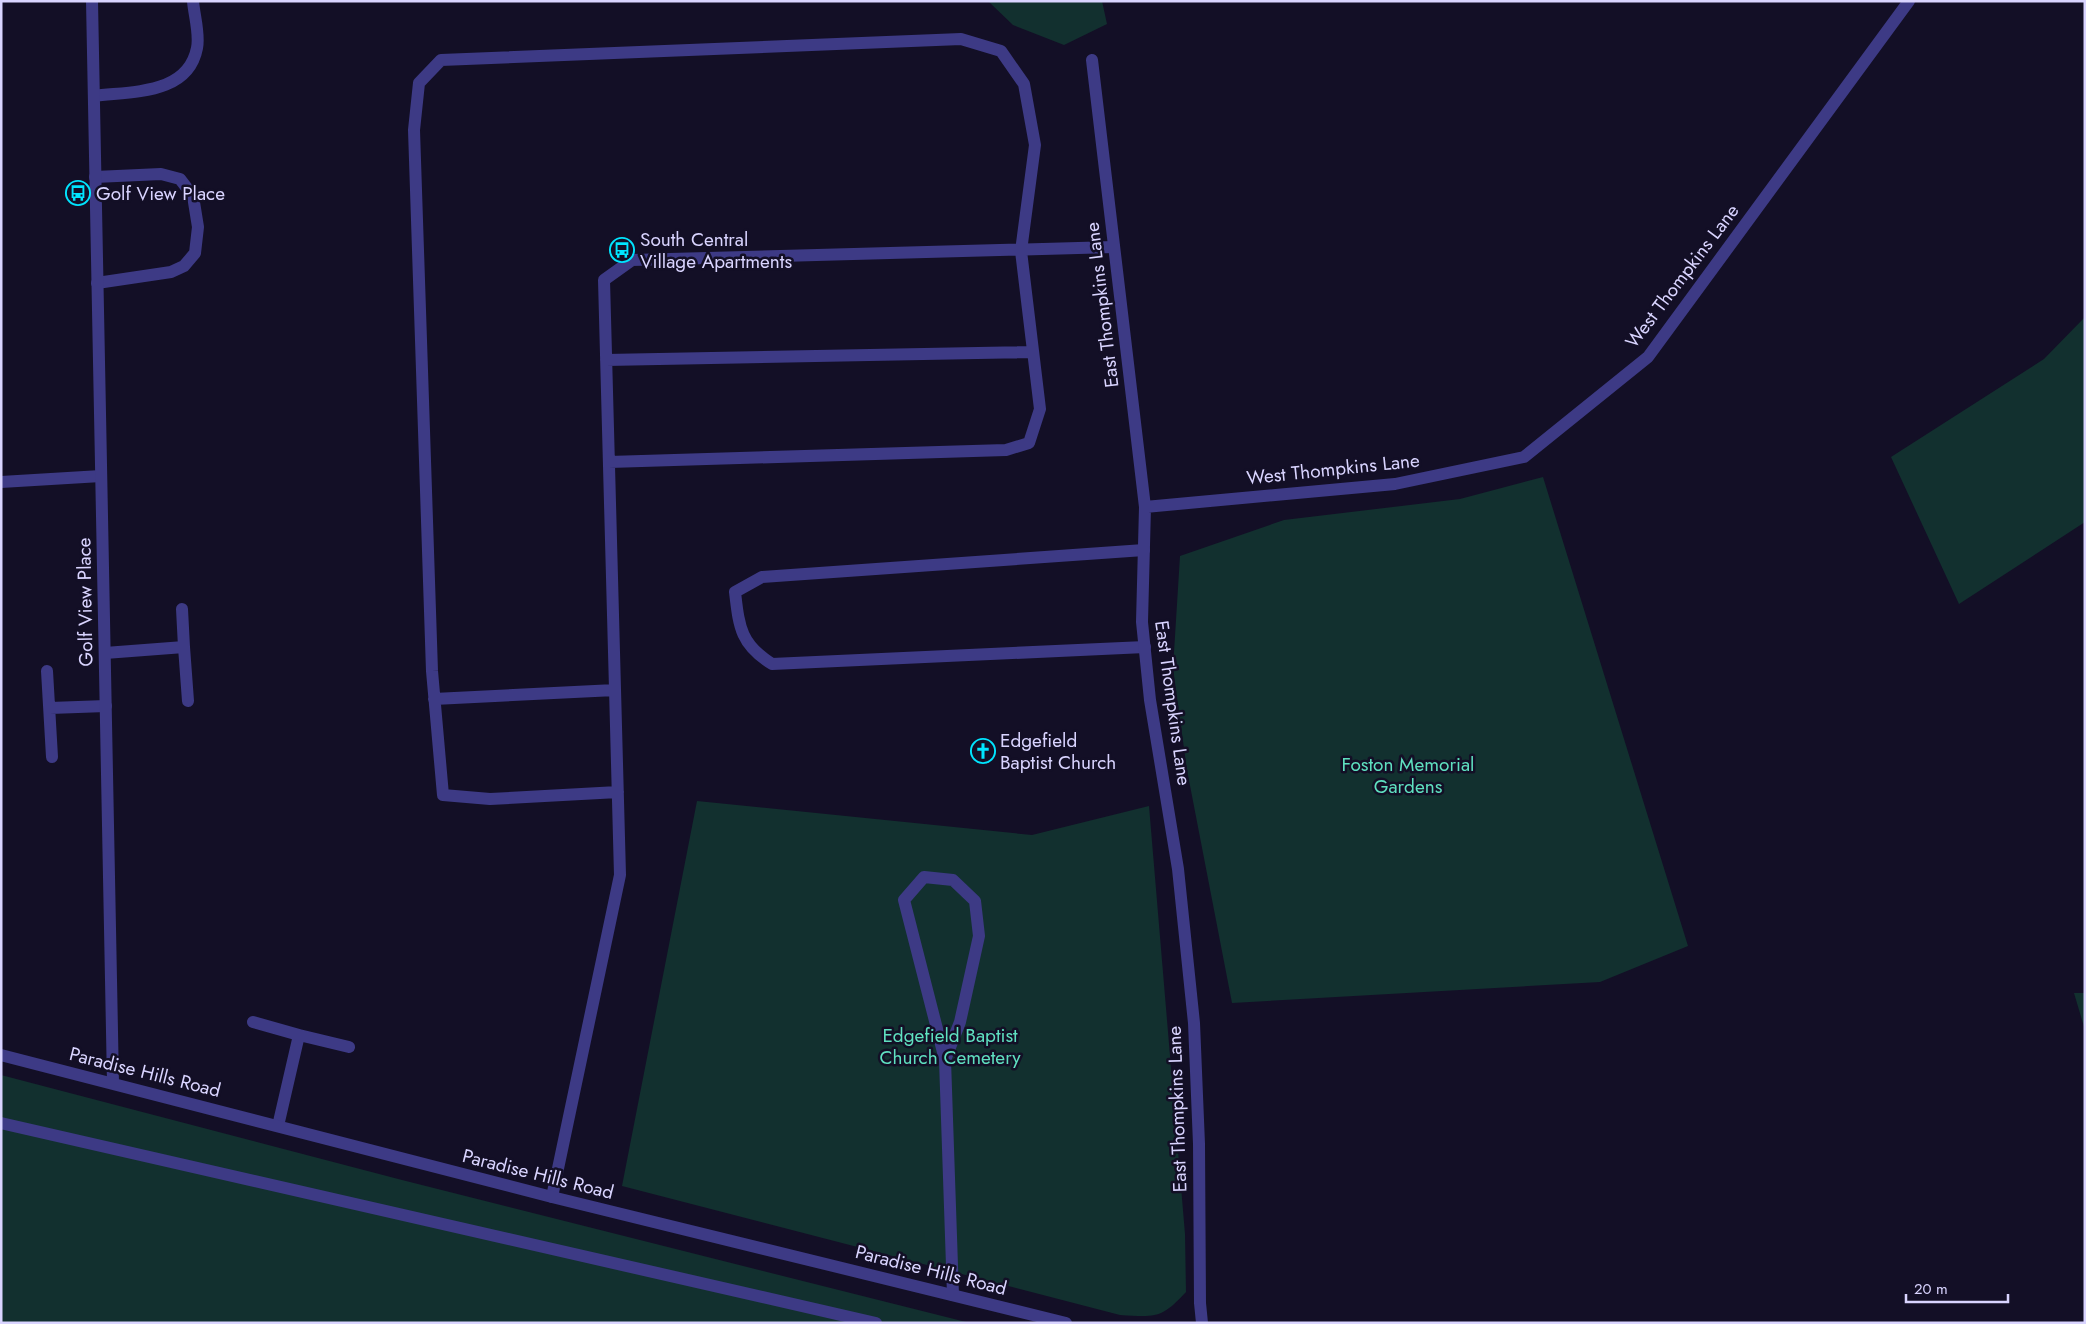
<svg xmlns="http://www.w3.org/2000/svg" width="2086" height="1324" font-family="Jost,sans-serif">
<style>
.green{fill:#12302f}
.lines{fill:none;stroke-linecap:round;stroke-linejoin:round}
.service{stroke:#3d3a85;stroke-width:12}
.minor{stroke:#3d3a85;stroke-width:12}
.tertiary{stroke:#3d3a85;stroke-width:12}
.labels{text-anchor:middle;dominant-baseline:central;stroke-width:5;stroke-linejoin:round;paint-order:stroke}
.poi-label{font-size:19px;fill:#d9d4ff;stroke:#130f26;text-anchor:start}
.street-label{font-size:19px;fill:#d9d4ff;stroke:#130f26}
.park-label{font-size:19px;fill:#5fe0c0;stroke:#130f26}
</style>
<rect width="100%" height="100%" fill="#130f26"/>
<!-- green -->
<path class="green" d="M988 1H1102L1107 24 1064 45 1013 25Z
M2085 317V522L1959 604 1891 457 2044 359Z
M1543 477 1688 946 1600 982 1232 1003 1187 770 1173 668 1180 556 1284 520 1460 499Z
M697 801 1032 835 1149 806 1185 1234 1186 1292C1161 1319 1156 1317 1120 1315L622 1186Z
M2074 993H2085V1030Z
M1 1075 402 1180 970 1323H1Z"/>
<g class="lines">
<!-- service -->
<path class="service" d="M94 96C132 91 188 95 197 48 200 34 194 15 193 1
M95 177 161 174 180 179 193 196 198 227 195 253 184 266 171 272 97 283
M606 360 1033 352
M609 462 1006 450 1029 443 1040 409 1021 251 1035 145 1024 84 1001 51 961 39 441 60 419 83 414 130 432 671 443 795 490 799 618 792
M1 482 101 476
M1144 550 762 577 735 592C739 626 740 644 772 664L1145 647
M182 609 184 647
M105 653 184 647 188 701
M47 671 52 757
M434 699 615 690
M50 708 106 706
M253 1022 299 1035
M945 1060 904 900 924 877 953 880 975 901 979 936 960 1022 945 1060 953 1295
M1 1123 876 1323
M278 1126 299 1035 349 1047
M552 1197 620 875 604 280 632 260 1114 247"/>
<!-- minor -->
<path class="minor" d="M92 1 113 1083
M1092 60 1145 507 1142 622 1150 700 1178 869 1194 1023 1199 1144 1200 1303 1202 1323
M1145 507 1395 484 1524 457 1648 357 1909 1"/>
<!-- tertiary -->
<path class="tertiary" d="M1 1055 552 1197 1066 1323"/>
</g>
<!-- icons -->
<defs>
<symbol id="bus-ring" viewBox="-11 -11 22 22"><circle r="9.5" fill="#130f26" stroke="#00e5ff" stroke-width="1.5"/><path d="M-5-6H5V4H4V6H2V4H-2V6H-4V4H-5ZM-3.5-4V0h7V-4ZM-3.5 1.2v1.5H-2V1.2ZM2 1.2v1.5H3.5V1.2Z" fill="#00e5ff"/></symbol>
<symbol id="church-ring" viewBox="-11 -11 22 22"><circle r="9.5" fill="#130f26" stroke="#00e5ff" stroke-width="1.5"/><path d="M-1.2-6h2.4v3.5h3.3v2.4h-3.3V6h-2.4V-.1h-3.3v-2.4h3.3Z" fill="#00e5ff"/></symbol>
</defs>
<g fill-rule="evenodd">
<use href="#bus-ring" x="64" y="179" width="28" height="28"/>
<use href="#bus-ring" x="608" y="236" width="28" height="28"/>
<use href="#church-ring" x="969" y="737" width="28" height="28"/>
</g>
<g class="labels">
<!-- poi labels -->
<g class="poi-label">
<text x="96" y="193">Golf View Place</text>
<text x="640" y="239">South Central<tspan x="640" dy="22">Village Apartments</tspan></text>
<text x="1000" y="740">Edgefield<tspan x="1000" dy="22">Baptist Church</tspan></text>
</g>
<!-- street labels -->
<g class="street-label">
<text transform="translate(1682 276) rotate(-53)">West Thompkins Lane</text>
<text transform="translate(1102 305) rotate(-97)">East Thompkins Lane</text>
<text transform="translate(1333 469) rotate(-6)">West Thompkins Lane</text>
<text transform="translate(85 602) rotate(-91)">Golf View Place</text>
<text transform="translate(1173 703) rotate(82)">East Thompkins Lane</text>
<text transform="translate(145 1072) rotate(14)">Paradise Hills Road</text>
<text transform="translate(1177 1109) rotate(-92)">East Thompkins Lane</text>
<text transform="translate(538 1174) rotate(14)">Paradise Hills Road</text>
<text transform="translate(931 1270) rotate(14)">Paradise Hills Road</text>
</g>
<!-- park labels -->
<g class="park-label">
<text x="1408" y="764">Foston Memorial<tspan x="1408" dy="22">Gardens</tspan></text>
<text x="950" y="1035">Edgefield Baptist<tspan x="950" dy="22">Church Cemetery</tspan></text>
</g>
</g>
<!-- border -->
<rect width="2086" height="1324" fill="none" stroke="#d9d4ff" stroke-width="5"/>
<!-- scale -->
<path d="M1906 1294v8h102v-8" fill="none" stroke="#d9d4ff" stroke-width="2.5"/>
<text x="1914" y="1294" font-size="15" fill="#d9d4ff" stroke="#130f26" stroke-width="4" paint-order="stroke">20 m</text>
</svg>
